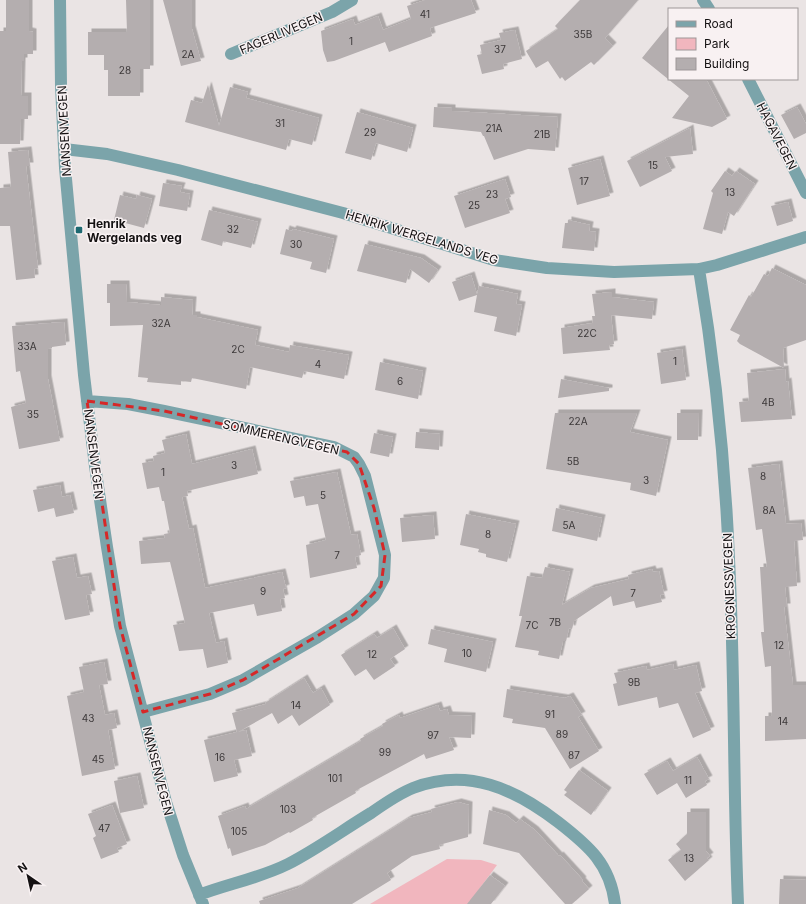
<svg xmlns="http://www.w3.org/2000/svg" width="806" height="904" font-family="Inter,sans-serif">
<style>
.green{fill:#f1b6be}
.building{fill:#b4aeaf;filter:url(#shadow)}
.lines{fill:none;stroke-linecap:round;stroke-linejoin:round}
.minor{stroke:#7ba4aa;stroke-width:12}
.marked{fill:none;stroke:#d62828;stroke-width:3;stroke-dasharray:8 5;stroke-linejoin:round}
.poi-dot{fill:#1d6971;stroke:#f8f1f2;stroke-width:1.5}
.labels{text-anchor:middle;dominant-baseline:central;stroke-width:3;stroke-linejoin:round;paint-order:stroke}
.number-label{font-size:10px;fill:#3c3839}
.street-label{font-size:12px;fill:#141112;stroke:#f8f1f2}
.poi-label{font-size:12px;font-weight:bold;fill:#141112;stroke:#f8f1f2;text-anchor:start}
</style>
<defs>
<filter id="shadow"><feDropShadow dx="3.5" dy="-3.5" stdDeviation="0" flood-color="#0004"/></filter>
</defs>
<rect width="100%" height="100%" fill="#eae4e4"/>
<!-- green -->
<path class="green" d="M447 859 481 860 497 865 468 904H370Z"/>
<!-- building -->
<path class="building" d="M6 0H29V31L33 32V54H24V61H22L21 96H28V119H21L20 144H0V31H6Z
M126 0H150V69H140V96H108V70H104V55H88V32H127Z
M163 0H192V29L201 61 181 66Z
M425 0H471L476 13 430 28 432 36 389 52 385 42 334 61 327 62 323 50 321 31 353 19 355 25 378 16 383 30 411 19 407 6Z
M580 0H638L605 38 613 46 594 65 591 62 565 81 562 77 560 79 548 61 536 68 526 51 558 29 555 26Z
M669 25V79H706L727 119 712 127 672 118 689 96 642 58Z
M515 30 522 59 503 64 504 69 482 74 477 55 482 54 480 45 501 40 499 33Z
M208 85 219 126 230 87 248 92 246 98 319 118 312 145 289 139 286 150 185 122 191 100 202 103Z
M434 107 452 108V111L558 117 555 151 528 149 494 160 484 136H483L481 132 433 127Z
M797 107 806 124V133L794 139 781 115Z
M357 112 413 128 407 152 376 143 371 160 345 153Z
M690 128 693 154 665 157 672 171 640 187 627 161Z
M28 150 30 166H26L38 268 34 269 35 278 16 280 10 226H0V188L11 187 8 152Z
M600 159 610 196 577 205 568 168Z
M725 171 732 176 736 171 755 184 734 216 728 212 722 234 703 229 713 193 711 191Z
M505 179 511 197 505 199 510 213 465 228 454 196Z
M163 183 182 186 180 192 190 194 187 211 159 206Z
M120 195 136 199 137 195 152 199 144 228 114 220Z
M788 202 793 221 777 226 771 206Z
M209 210 258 222 251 248 223 241 222 246 201 240Z
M568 220 590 225 589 231 596 232 594 251 562 248 565 223H568Z
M286 229 292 231 293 229 334 239 326 273 310 269 312 262 280 254Z
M365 244 421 258 438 270 429 283 410 269 406 283 357 271Z
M772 268 806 285V340L783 348 784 368 740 344 737 341 740 335 730 330 749 295 751 297 764 274 768 276Z
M471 275 477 294 479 286 518 294 516 304 522 305 516 336 494 331 497 317 474 312 477 295 459 301 452 282Z
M107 284H126L127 302 161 305V297L193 300 192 315H197V317L258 330 255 345 289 352 290 345 349 355 344 379 304 371 302 378 250 367 246 389 192 378 191 382 181 381V385L147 382 148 378 138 377 143 325 110 326V303H107Z
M612 292V297L654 302 652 319 611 315 614 344 609 345 610 350 563 354 561 328 593 323 592 316H595L592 294Z
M64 322 66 345 52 347V348L48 349V379L60 441 19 449 11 407 26 403 20 371 16 372 12 326Z
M682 349 686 380 661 384 657 353Z
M380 362 423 371 418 399 375 390Z
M785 369 786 382 788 381 792 419 741 422 739 402 749 401 747 373Z
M561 379 609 388V391L558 398Z
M555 413H637L630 432 668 440 656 496 630 490 631 483 546 469Z
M677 413H699L698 440H677Z
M416 432 440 434 439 450 415 448Z
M374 433 393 437 389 457 370 453Z
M186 434 192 464 252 449 258 474 187 491 188 496 182 497 189 529 193 528 205 588 282 572 286 588 283 589 285 598 280 599 282 611 257 616 254 604 209 613 216 643 224 641 228 663 207 668 203 649 179 651 173 625 185 623 170 562 141 564 139 541 165 538 164 534 170 533 164 501H162L159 487 147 489 142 463 154 461 153 456 165 453 162 440Z
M779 464 786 524 801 523 803 540 794 541 797 586 785 587 787 607H784L793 685H806V739L765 741V716H772L771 666 765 667 761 632H764L760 567H767L762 529 756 530 748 468Z
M337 472 351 535 357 534 361 555 355 557 357 568 310 578 306 545 326 540 318 504 306 506 304 496 294 498 290 481Z
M60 485 62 497 70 495 74 513 56 517 54 508 38 512 33 490Z
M556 508 602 518 597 541 552 531Z
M466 514 516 524 507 562 486 557V554L478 552 479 549 460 545Z
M433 515 435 539 402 542 400 518Z
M73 557 77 578 88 576 92 594 86 595 90 615 65 620 52 561Z
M545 567 570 572 562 605 591 588 629 579 628 575 652 569 653 572 659 571 664 594 660 595 662 602 636 608 634 601 613 606 611 596 574 621 572 629 569 628 566 641H563L559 659 538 655 539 651 515 647 522 616H519L527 576 542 578Z
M393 628 405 649 390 659 395 666 374 680 366 669 355 676 341 655 374 634 377 638Z
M431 629 493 642 486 672 444 662 447 649 428 644Z
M104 662 108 684 99 685 105 715 114 713 117 728 108 730 115 769 82 776 67 696 84 692 79 667Z
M673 664 674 670 696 665 702 691 695 693 711 730 693 738 678 703 659 708 657 697 618 706 613 684 617 683 614 673 646 666 647 670Z
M304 678 313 693 321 688 330 705 299 726 292 715 278 724 272 713 238 732 246 730 252 756 234 760 238 776 214 782 204 740 237 732 232 713 266 704 265 703Z
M507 689 565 698 570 696 582 715 578 717 599 751 570 769 545 728 512 723 513 719 503 717Z
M438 705 440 711 447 709 449 715 472 716 471 738 449 737 454 750 426 759 424 754 355 791 356 793 312 818 313 820 290 833 289 832 265 845 232 856 230 848 228 849 218 816 245 806 246 809 361 741 360 739 383 726 382 724 399 715 400 718Z
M697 757 709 779 705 781 707 785 686 798 677 783 657 795 644 774 667 761 673 771Z
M579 770 608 791 591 815 564 795 567 792 564 790Z
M137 776 144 808 120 813 114 781Z
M458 802 469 805 468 837 439 845 440 849 412 856 387 873 391 880 352 904H260L259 901 298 888 409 818 432 812 431 809Z
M112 805 127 844 117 848 119 852 101 859 93 838 96 836 88 814Z
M489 810 506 815 516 823 520 819 535 830 559 856 560 855 583 880 582 881 589 889 572 904H565L519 853 483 844Z
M687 812H706V851L710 856 707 858 709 860 685 881 668 860 681 850 676 844 687 834Z
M490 875 505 886 491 904H467Z
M780 879 806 880V904H779Z"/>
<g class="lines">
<!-- minor -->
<path class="minor" d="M60 0 61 86 65 168 84 375 95 466 107 547 120 626 166 802 183 855 203 904
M703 0 709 9
M231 54 332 12 352 0
M748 79 806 193
M64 149 107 154 178 170 343 213 494 260 547 268 614 272 699 269 717 265 806 237
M699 269C715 365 725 462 729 559 735 674 733 789 738 904
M87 401 128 404 164 411 334 447 354 457 359 464 365 476 385 555 384 578 374 596 354 614 318 637 243 680 210 694 143 712
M199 895C228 884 260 878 288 864 317 849 343 830 371 813 384 804 398 794 413 788 468 767 515 789 558 822 589 846 610 864 615 904"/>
</g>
<!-- marked area -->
<path class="marked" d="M87 401 164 411 347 452 359 464 374 508 385 555 381 586 354 614 243 680 210 694 143 712 120 626Z"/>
<!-- markers -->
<rect class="poi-dot" x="75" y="226" width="8" height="8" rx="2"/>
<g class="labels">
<!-- number labels -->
<g class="number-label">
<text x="425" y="14">41</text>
<text x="583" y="34">35B</text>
<text x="351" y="41">1</text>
<text x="500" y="49">37</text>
<text x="188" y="54">2A</text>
<text x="125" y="70">28</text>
<text x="280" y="123">31</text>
<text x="494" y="128">21A</text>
<text x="370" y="132">29</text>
<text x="542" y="134">21B</text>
<text x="653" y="165">15</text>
<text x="584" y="181">17</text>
<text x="730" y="192">13</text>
<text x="492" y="194">23</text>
<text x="474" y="205">25</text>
<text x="233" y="229">32</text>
<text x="296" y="244">30</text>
<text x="161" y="323">32A</text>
<text x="587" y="333">22C</text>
<text x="27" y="346">33A</text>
<text x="238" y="349">2C</text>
<text x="675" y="361">1</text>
<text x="318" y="364">4</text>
<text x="400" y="381">6</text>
<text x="768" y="402">4B</text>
<text x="33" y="414">35</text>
<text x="578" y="421">22A</text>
<text x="573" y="461">5B</text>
<text x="234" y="465">3</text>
<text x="163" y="472">1</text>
<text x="763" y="476">8</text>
<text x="646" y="480">3</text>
<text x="323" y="495">5</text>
<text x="769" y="510">8A</text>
<text x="569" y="525">5A</text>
<text x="488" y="534">8</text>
<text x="337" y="555">7</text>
<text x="263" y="591">9</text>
<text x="633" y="593">7</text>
<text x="555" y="622">7B</text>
<text x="532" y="625">7C</text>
<text x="779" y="645">12</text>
<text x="467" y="653">10</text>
<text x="372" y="654">12</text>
<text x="634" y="682">9B</text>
<text x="296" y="705">14</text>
<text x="550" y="714">91</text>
<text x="88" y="718">43</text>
<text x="783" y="721">14</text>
<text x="562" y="734">89</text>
<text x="433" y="735">97</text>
<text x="385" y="752">99</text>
<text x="574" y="755">87</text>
<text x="220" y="757">16</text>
<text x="98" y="759">45</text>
<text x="335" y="778">101</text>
<text x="688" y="780">11</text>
<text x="288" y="809">103</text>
<text x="104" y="828">47</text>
<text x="239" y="831">105</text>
<text x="689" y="858">13</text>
</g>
<!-- street labels -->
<g class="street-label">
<text transform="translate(281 33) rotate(-23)">FAGERLIVEGEN</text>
<text transform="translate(64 131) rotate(-93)">NANSENVEGEN</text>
<text transform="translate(777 136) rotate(63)">HAGAVEGEN</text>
<text transform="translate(422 237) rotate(17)">HENRIK WERGELANDS VEG</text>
<text transform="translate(281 437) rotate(13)">SOMMERENGVEGEN</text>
<text transform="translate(94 454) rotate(83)">NANSENVEGEN</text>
<text transform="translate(729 586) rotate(-92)">KROGNESSVEGEN</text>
<text transform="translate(158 771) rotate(76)">NANSENVEGEN</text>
</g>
<!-- poi labels -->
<g class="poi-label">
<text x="87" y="223">Henrik<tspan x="87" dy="14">Wergelands veg</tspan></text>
</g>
</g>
<!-- legend -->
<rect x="668" y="8" width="130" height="72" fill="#f8f1f2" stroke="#9d9798"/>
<rect x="676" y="21" width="20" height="6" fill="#7ba4aa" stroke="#9d9798"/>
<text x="704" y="28" font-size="12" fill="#141112">Road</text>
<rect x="676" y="38" width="20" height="12" fill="#f1b6be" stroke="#9d9798"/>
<text x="704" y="48" font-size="12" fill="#141112">Park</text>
<rect x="676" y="58" width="20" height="12" fill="#b4aeaf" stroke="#9d9798"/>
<text x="704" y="68" font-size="12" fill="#141112">Building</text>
<!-- north arrow -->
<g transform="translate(28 876) rotate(326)" stroke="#f8f1f2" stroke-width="3" paint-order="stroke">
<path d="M0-3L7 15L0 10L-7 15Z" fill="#141112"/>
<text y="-6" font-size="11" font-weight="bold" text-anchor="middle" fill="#141112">N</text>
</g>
</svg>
